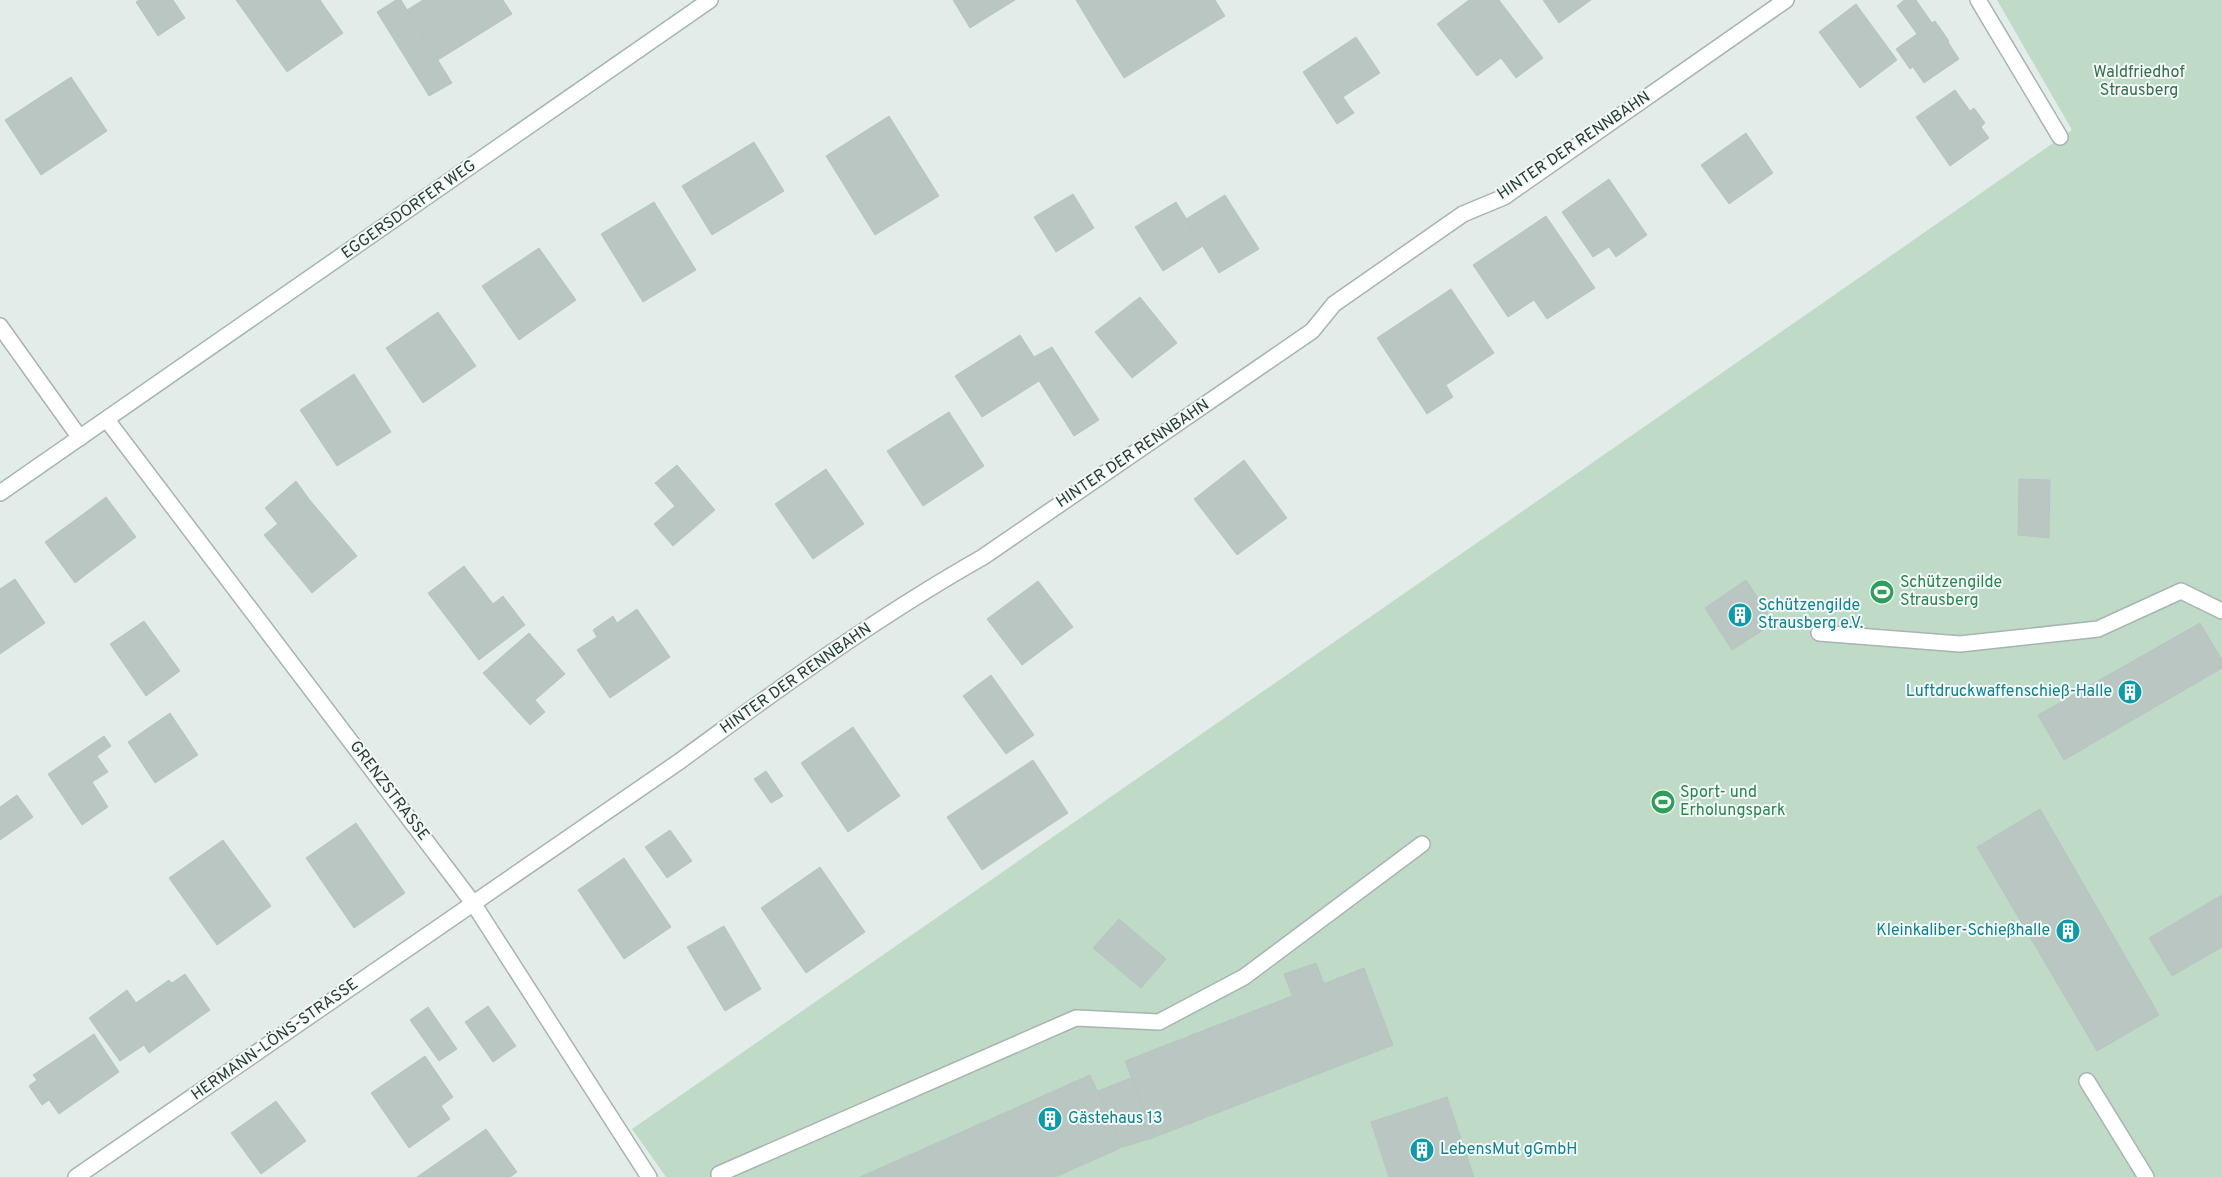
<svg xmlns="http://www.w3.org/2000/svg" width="2222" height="1177" font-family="Overpass,sans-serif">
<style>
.green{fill:#bfdbc8}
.building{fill:#bac6c2;stroke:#b7c5c0}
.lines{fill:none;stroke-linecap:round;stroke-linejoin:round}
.lane-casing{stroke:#a7b4b0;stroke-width:18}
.street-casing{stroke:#a7b4b0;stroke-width:18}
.secondary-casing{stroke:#a3b7b1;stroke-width:18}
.lane{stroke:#fff;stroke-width:15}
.street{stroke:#fff;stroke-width:15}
.secondary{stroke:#fff;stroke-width:15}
.labels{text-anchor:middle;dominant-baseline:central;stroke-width:4;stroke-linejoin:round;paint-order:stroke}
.park-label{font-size:16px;fill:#346e4d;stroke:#f4f9f7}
.street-label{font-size:16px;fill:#253c37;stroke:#f4f9f7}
.leisure-label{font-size:16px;fill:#27864d;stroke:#f4f9f7;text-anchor:start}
.culture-label{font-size:16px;fill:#0d838f;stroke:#f4f9f7;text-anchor:start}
</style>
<rect width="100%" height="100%" fill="#e4ece9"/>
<!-- green -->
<path class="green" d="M1997 0H2222V1177H666L632 1129 2072 130Z"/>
<!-- building -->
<path class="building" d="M139 0H173L185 18 158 36 136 2Z
M236 0H320L343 33 287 72Z
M396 0H401L452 83 429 96 377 12Z
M423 0H503L512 14 438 60 407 10Z
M953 0H1015L970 28Z
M1076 0H1144L1094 30Z
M1144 0H1215L1225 16 1124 78 1094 30Z
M1469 0H1499L1543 58 1516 78 1501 58 1477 76 1437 24Z
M1543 0H1591L1559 23Z
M1904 0H1916L1932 23 1935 21 1949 41 1910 69 1896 49 1917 34 1897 6Z
M1856 4 1897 60 1860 88 1819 32Z
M1356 37 1380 73 1343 97 1354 113 1337 124 1303 72Z
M1948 42 1959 59 1924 83 1913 67Z
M71 77 107 131 41 175 5 120Z
M1955 90 1970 111 1974 108 1985 123 1981 127 1989 138 1950 166 1916 117Z
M889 116 939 196 875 235 826 156Z
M1746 133 1773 173 1729 204 1701 165Z
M754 142 784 191 712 235 682 186Z
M1609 179 1647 235 1616 257 1609 247 1593 257 1562 212Z
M1073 194 1094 228 1056 252 1034 217Z
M1225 195 1259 249 1219 273 1186 219Z
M654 202 696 270 643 302 601 234Z
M1176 202 1203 246 1163 271 1135 227Z
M1546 216 1595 288 1547 319 1534 300 1508 317 1473 265Z
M539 248 576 300 519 340 482 286Z
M1451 289 1494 353 1446 385 1453 397 1427 414 1377 338Z
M1140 297 1177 343 1132 378 1095 332Z
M438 312 476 366 423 403 386 348Z
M1020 335 1034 357 1052 347 1099 420 1074 436 1039 381 982 417 955 376Z
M354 374 391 432 337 466 300 410Z
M949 412 984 466 923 506 887 451Z
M1244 460 1287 518 1237 555 1194 499Z
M677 465 715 510 673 546 654 524 675 506 655 483Z
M826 469 864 524 813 559 775 504Z
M2019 479 2050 480 2049 538 2018 535Z
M296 481 309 499 278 524 265 508Z
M106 497 136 537 116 552 86 512Z
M309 499 357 556 312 593 264 535Z
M86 512 116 552 75 583 45 542Z
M464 566 493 604 503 596 525 625 479 660 428 593Z
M15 579 45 623 0 654V589Z
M1746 580 1774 623 1732 650 1705 608Z
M1038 581 1073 627 1022 665 987 619Z
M637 609 670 657 610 698 577 650 597 637 593 630 613 616 617 623Z
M144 621 180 671 146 696 110 644Z
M2200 623 2222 660V668L2064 760 2038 715Z
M529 633 565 674 535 700 545 712 530 725 483 673Z
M991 675 1034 735 1006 754 963 696Z
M170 713 198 755 155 783 128 742Z
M853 727 900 796 848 832 801 763Z
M104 736 111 746 97 756 108 772 92 782 108 807 82 825 48 774Z
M1033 760 1068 813 982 870 947 817Z
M766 771 783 796 771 803 754 779Z
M17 795 33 817 0 840V807Z
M2040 809 2159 1015 2097 1051 1977 847Z
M356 823 405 893 354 928 306 858Z
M670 830 692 861 667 878 645 847Z
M223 840 271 906 217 945 169 878Z
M624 858 671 927 624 959 578 890Z
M820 867 865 932 806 973 761 908Z
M2222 895V947L2172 976 2149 938Z
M1119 919 1166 959 1141 988 1093 948Z
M724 926 761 989 725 1011 687 947Z
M1316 963 1324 984 1292 995 1284 974Z
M1364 968 1393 1045 1155 1137 1125 1061Z
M185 974 210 1010 149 1053 144 1045 120 1061 89 1018 127 990 136 1003 169 980 172 983Z
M488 1006 516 1046 493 1062 465 1022Z
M428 1007 457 1049 439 1061 410 1020Z
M94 1034 119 1072 59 1114 49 1100 42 1105 29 1086 37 1080 33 1075Z
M425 1056 453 1097 441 1106 450 1119 409 1148 371 1093Z
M1090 1075 1123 1147 1055 1177H860Z
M1131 1078 1155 1137 1123 1147 1098 1091Z
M1447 1097 1474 1177H1389L1371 1122Z
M276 1101 306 1141 261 1174 231 1133Z
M486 1129 517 1172 510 1177H417Z"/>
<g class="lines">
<defs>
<path id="lane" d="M1978 0 2060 137
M1819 633 1960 644 2098 629 2181 591 2222 611
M2087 1081 2146 1177
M719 1174 1076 1018 1159 1022 1244 977 1422 844"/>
<path id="street" d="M0 326 80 438
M107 420 473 903 649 1177
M76 1177 680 761C778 689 877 617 983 557L1312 331 1334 304 1463 214 1504 197 1786 0"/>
<path id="secondary" d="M0 493 710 0"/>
</defs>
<!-- lane casing -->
<use href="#lane" class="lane-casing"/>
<!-- street casing -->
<use href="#street" class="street-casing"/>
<!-- secondary casing -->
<use href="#secondary" class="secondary-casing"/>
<!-- lane -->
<use href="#lane" class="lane"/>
<!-- street -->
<use href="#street" class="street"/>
<!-- secondary -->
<use href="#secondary" class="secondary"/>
</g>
<!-- icons -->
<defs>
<symbol id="stadium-disc" viewBox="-11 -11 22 22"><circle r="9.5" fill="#2e9e5b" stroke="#f4f9f7"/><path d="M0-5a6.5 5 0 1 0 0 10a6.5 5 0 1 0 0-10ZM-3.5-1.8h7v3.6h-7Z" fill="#fff"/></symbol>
<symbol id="building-disc" viewBox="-11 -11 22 22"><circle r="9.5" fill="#0f9aa8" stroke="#f4f9f7"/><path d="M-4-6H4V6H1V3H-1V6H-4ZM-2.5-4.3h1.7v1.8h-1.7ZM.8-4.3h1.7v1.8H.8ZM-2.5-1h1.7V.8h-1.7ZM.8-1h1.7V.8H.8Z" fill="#fff"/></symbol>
</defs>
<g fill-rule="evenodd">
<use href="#stadium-disc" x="1868" y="578" width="28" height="28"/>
<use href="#building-disc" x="1726" y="601" width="28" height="28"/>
<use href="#building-disc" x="2116" y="678" width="28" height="28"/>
<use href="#stadium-disc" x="1649" y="788" width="28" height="28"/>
<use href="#building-disc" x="2054" y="917" width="28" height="28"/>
<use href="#building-disc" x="1036" y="1105" width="28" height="28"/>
<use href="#building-disc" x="1408" y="1136" width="28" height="28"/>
</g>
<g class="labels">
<!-- park labels -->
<g class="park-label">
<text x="2139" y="73">Waldfriedhof<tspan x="2139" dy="18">Strausberg</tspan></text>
</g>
<!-- street labels -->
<g class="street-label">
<text transform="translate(1574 146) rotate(-34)">HINTER DER RENNBAHN</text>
<text transform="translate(409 210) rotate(-35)">EGGERSDORFER WEG</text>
<text transform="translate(1133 454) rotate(-34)">HINTER DER RENNBAHN</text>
<text transform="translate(796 679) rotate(-35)">HINTER DER RENNBAHN</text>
<text transform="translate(389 791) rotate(53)">GRENZSTRASSE</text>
<text transform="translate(275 1040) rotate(-35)">HERMANN-LÖNS-STRASSE</text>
</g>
<!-- leisure labels -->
<g class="leisure-label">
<text x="1900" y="583">Schützengilde<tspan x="1900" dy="18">Strausberg</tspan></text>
<text x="1680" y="793">Sport- und<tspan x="1680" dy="18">Erholungspark</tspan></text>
</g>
<!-- culture labels -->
<g class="culture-label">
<text x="1758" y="606">Schützengilde<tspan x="1758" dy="18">Strausberg e.V.</tspan></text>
<text x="2112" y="692" text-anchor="end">Luftdruckwaffenschieß-Halle</text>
<text x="2050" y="931" text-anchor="end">Kleinkaliber-Schießhalle</text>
<text x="1068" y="1119">Gästehaus 13</text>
<text x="1440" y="1150">LebensMut gGmbH</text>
</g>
</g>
</svg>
